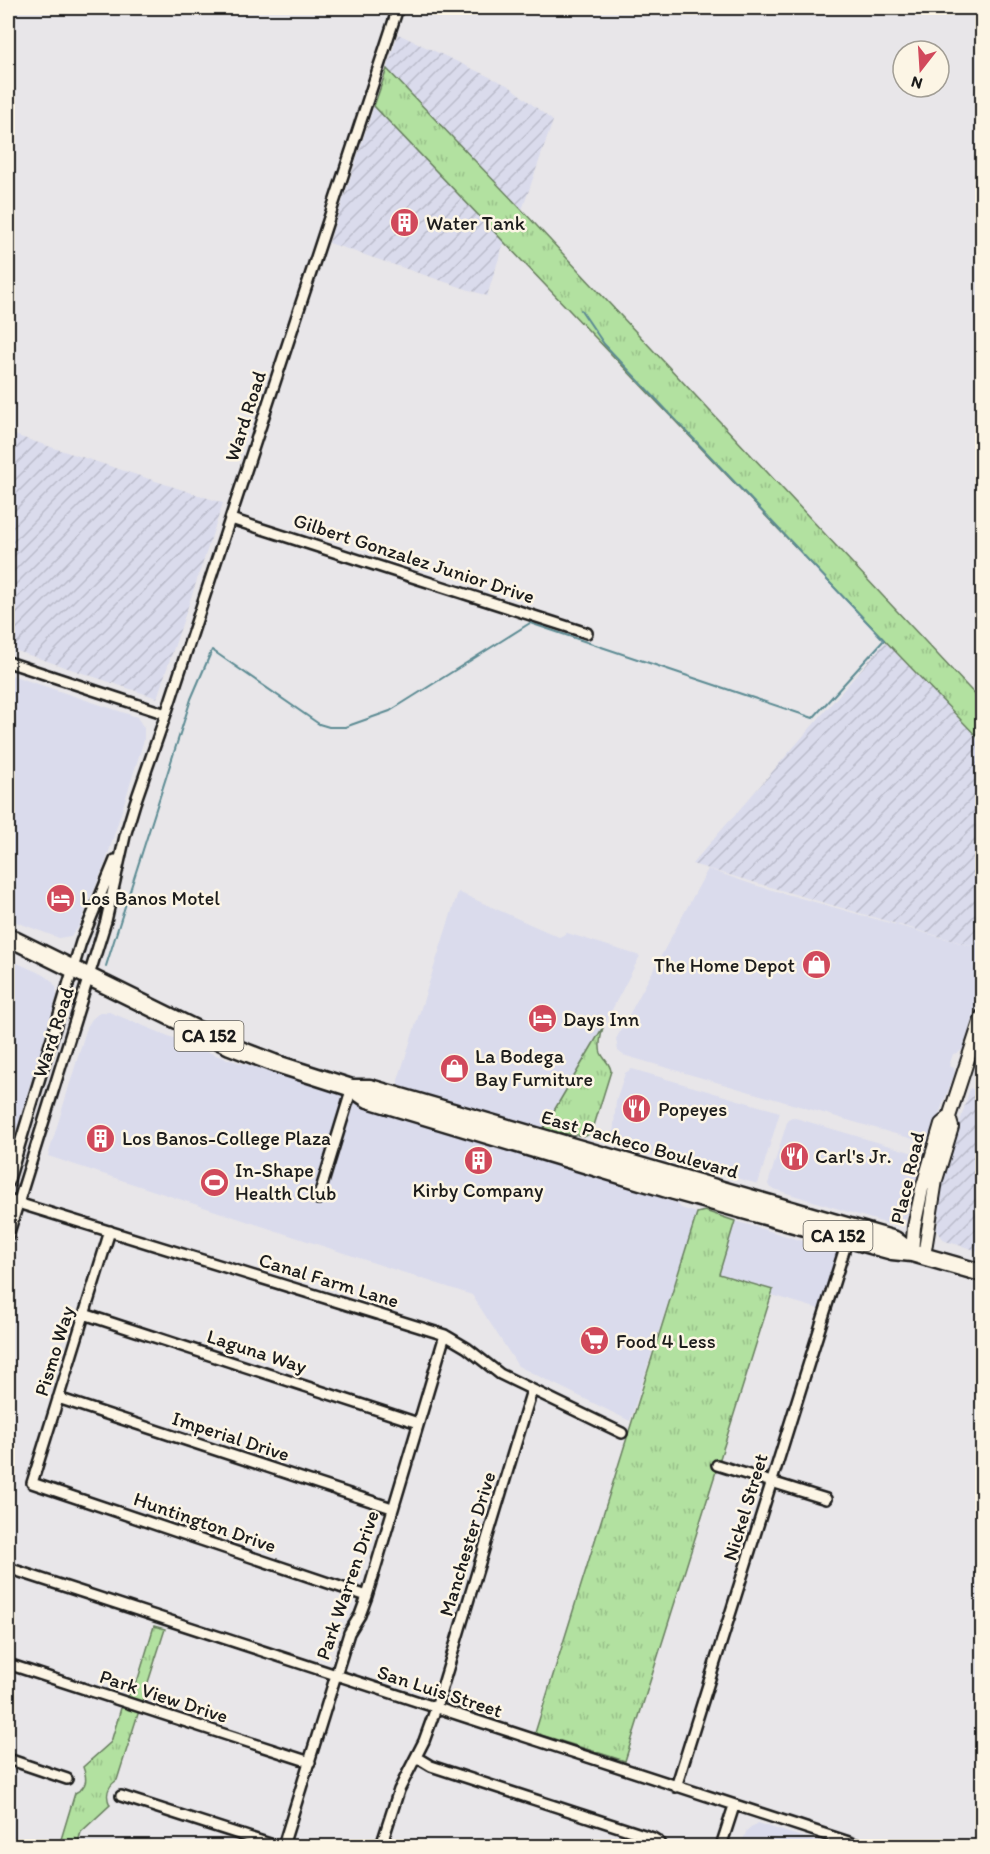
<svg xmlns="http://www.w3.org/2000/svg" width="990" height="1854" font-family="Itim,sans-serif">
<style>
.built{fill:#dadbec}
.industrial{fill:url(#industrial-furrows)}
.grass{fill:url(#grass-tufts);stroke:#677e5e;stroke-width:1.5}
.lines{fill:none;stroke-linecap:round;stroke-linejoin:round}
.stream{stroke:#5c8b93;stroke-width:2}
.street-casing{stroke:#1c1c1c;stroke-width:14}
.secondary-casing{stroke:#1c1c1c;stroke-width:16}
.highway-casing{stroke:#1c1c1c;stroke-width:21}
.street{stroke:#fcf5e5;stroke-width:9}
.secondary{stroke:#fcf5e5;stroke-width:12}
.highway{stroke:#fcf5e5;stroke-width:16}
.labels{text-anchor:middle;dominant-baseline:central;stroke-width:5;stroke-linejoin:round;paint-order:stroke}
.shield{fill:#fcf5e5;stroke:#5f5d58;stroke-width:1.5}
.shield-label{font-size:18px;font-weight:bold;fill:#1c1c1c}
.poi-label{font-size:20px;fill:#1c1c1c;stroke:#fcf5e5;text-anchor:start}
.street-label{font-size:20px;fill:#1c1c1c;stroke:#fcf5e5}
</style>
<defs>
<pattern id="industrial-furrows" width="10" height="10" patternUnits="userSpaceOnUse" patternTransform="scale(1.5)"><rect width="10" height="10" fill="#dadbec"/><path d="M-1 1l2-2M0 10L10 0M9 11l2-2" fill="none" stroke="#babbca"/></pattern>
<pattern id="grass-tufts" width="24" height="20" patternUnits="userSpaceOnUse" patternTransform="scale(1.5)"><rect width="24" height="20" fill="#b2e1a0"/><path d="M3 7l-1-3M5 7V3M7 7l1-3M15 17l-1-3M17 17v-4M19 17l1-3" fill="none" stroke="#98c089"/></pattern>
</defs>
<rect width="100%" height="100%" fill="#e8e6e9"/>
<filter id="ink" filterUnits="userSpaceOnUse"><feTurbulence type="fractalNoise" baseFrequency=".0167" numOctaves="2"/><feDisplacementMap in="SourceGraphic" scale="12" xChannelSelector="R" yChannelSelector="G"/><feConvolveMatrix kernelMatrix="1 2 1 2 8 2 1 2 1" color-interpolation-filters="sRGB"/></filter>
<g filter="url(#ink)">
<!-- built -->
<path class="built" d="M8 674 137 717 144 728V740L105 864 78 928 71 936 59 938 8 919Z
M708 869 754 885 982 949V986L963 1049 958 1053 953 1054 949 1066 954 1068 955 1073 928 1142H923L623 1055 618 1051 616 1039Z
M458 892 559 937 567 933 640 956 603 1027 542 1131 401 1090 398 1087V1080Z
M8 959 44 975 51 980 56 987 57 996 12 1144 8 1143Z
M109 1012 218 1056 389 1108 677 1203 681 1208 697 1213 630 1421 518 1366 472 1295 48 1156 87 1027 92 1019 99 1013Z
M632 1069 780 1112 758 1184 619 1146 613 1136 616 1101 625 1073Z
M792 1117 917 1154 921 1157 922 1163 906 1218 895 1226 770 1188 768 1184 788 1119Z
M735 1221 834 1250 837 1253 819 1309 772 1295V1290L719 1274Z
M757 1823 831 1846H741L746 1832Z"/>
<!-- industrial -->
<path class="industrial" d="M398 34 509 86 553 121 522 210 387 69Z
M374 106 504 242 487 296 329 243Z
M8 433 223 503 157 698 8 648Z
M886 641 982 742V949L692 864Z
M970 1088 982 1093V1252L945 1241 937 1231 944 1175Z"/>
<!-- grass -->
<path class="grass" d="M387 69 522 210 982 702V742L374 106Z
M603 1027C601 1035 598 1045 601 1053 604 1060 610 1063 611 1071L592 1132 586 1136 542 1131Z
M705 1211 735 1221 719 1274 773 1290 625 1761 535 1733 697 1213Z
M154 1626 165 1629 117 1780C108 1786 105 1795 110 1805L81 1832 77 1846H59L75 1793C88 1787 87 1778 83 1767L111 1742 121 1708 138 1679Z"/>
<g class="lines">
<!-- stream -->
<path class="stream" d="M106 966 191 699 212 650 319 724 329 727H345L390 711 530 623 813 718 884 640 604 344 581 310"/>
<defs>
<path id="street" d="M231 519 587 633
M8 662 166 714
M8 1183 81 942 115 860
M318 1199 352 1088
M8 1200 445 1335 467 1348 500 1374 622 1433
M110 1231 32 1483 367 1596
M8 1236 106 921 125 836 135 803 166 714 398 8
M84 1314 418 1423
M58 1398 392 1508
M717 1465 826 1499
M8 1568 861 1846
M8 1664 310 1762
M416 1757 431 1766 653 1838 658 1841 661 1846
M8 1759 67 1779
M676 1787 848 1238
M121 1796 276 1846
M283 1846 349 1633 360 1615 367 1596 445 1335
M381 1846 399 1790 424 1741 436 1708 532 1390
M721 1846 734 1806"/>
<path id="secondary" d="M912 1253 914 1227 922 1189 941 1124 949 1117 982 1016
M924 1256 936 1180 952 1127 949 1117"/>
<path id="highway" d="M8 937 230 1046 274 1063 352 1088 368 1099 674 1191 892 1251 912 1253 982 1273
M352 1088H370L895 1240 912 1253"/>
</defs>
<!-- street casing -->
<use href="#street" class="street-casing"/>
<!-- secondary casing -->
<use href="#secondary" class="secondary-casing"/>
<!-- highway casing -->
<use href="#highway" class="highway-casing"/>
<!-- street -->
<use href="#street" class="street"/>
<!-- secondary -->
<use href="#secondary" class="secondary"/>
<!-- highway -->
<use href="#highway" class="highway"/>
</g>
</g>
<!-- icons -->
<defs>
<symbol id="building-disc" viewBox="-11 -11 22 22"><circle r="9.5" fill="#d1495b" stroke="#fcf5e5"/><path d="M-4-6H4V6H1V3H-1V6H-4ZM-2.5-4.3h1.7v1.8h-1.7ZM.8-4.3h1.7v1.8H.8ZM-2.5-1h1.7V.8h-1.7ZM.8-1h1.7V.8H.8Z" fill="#fff"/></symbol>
<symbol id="hotel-disc" viewBox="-11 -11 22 22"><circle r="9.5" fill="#d1495b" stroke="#fcf5e5"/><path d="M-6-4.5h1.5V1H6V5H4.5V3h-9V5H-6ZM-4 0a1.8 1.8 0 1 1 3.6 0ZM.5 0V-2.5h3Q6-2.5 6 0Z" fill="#fff"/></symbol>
<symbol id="shop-disc" viewBox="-11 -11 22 22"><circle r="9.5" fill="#d1495b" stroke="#fcf5e5"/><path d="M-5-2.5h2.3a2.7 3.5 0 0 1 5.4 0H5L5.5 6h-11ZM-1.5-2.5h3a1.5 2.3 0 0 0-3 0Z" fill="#fff"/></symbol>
<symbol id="restaurant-disc" viewBox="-11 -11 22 22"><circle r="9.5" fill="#d1495b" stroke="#fcf5e5"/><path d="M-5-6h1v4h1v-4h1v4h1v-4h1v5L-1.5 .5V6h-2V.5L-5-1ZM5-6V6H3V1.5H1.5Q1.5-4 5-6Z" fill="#fff"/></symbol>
<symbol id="stadium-disc" viewBox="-11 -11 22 22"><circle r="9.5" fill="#d1495b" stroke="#fcf5e5"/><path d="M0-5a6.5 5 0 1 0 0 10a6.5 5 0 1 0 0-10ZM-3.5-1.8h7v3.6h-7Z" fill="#fff"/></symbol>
<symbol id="supermarket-disc" viewBox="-11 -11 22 22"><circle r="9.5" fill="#d1495b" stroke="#fcf5e5"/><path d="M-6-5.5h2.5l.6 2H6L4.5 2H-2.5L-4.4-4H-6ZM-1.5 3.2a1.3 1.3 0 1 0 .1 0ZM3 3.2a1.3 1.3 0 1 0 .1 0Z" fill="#fff"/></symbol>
</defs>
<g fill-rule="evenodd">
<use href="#building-disc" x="388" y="206" width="33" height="33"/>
<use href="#hotel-disc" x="44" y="882" width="33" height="33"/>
<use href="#shop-disc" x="800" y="948" width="33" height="33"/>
<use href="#hotel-disc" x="526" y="1002" width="33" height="33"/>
<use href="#shop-disc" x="438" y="1052" width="33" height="33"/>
<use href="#restaurant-disc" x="620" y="1092" width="33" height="33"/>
<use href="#building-disc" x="84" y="1122" width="33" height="33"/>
<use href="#restaurant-disc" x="778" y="1140" width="33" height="33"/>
<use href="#building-disc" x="462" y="1144" width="33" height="33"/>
<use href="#stadium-disc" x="198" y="1166" width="33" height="33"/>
<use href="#supermarket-disc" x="578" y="1324" width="33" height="33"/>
</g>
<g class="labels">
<!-- shield labels -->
<g class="shield">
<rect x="174.5" y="1021" width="69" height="30" rx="4.5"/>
<rect x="803.5" y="1221" width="69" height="30" rx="4.5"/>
</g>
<g class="shield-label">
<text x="209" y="1036">CA 152</text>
<text x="838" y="1236">CA 152</text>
</g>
<!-- poi labels -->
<g class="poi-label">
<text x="426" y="223">Water Tank</text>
<text x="81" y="898">Los Banos Motel</text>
<text x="795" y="965" text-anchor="end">The Home Depot</text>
<text x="563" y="1019">Days Inn</text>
<text x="475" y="1056">La Bodega<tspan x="475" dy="23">Bay Furniture</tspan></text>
<text x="658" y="1109">Popeyes</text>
<text x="122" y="1138">Los Banos-College Plaza</text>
<text x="815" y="1156">Carl's Jr.</text>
<text x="235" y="1170">In-Shape<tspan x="235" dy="23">Health Club</tspan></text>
<text x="478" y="1190" text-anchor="middle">Kirby Company</text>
<text x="616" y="1341">Food 4 Less</text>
</g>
<!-- street labels -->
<g class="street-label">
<text transform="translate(245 416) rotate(-72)">Ward Road</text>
<text transform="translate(414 558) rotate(18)">Gilbert Gonzalez Junior Drive</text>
<text transform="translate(53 1032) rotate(-72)">Ward Road</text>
<text transform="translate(640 1144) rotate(16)">East Pacheco Boulevard</text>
<text transform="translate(907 1178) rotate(-77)">Place Road</text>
<text transform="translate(329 1280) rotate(17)">Canal Farm Lane</text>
<text transform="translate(54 1351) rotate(-73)">Pismo Way</text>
<text transform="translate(257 1351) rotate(18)">Laguna Way</text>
<text transform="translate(231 1436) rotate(18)">Imperial Drive</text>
<text transform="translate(745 1507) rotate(-73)">Nickel Street</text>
<text transform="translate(205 1522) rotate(19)">Huntington Drive</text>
<text transform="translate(467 1544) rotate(-73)">Manchester Drive</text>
<text transform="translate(347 1585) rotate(-71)">Park Warren Drive</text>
<text transform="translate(440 1691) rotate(18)">San Luis Street</text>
<text transform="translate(164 1696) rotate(18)">Park View Drive</text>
</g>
</g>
<!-- margin -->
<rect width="990" height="1854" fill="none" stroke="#fcf5e5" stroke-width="30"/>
<rect x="15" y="15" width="960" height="1824" fill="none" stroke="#1c1c1c" stroke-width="2" filter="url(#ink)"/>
<!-- north arrow -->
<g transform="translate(921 69) rotate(197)"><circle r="28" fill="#fcf5e5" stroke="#a29e95" stroke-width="1.5"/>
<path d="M0-4.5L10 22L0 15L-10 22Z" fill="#d1495b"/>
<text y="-9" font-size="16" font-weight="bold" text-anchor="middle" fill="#1c1c1c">N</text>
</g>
</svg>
